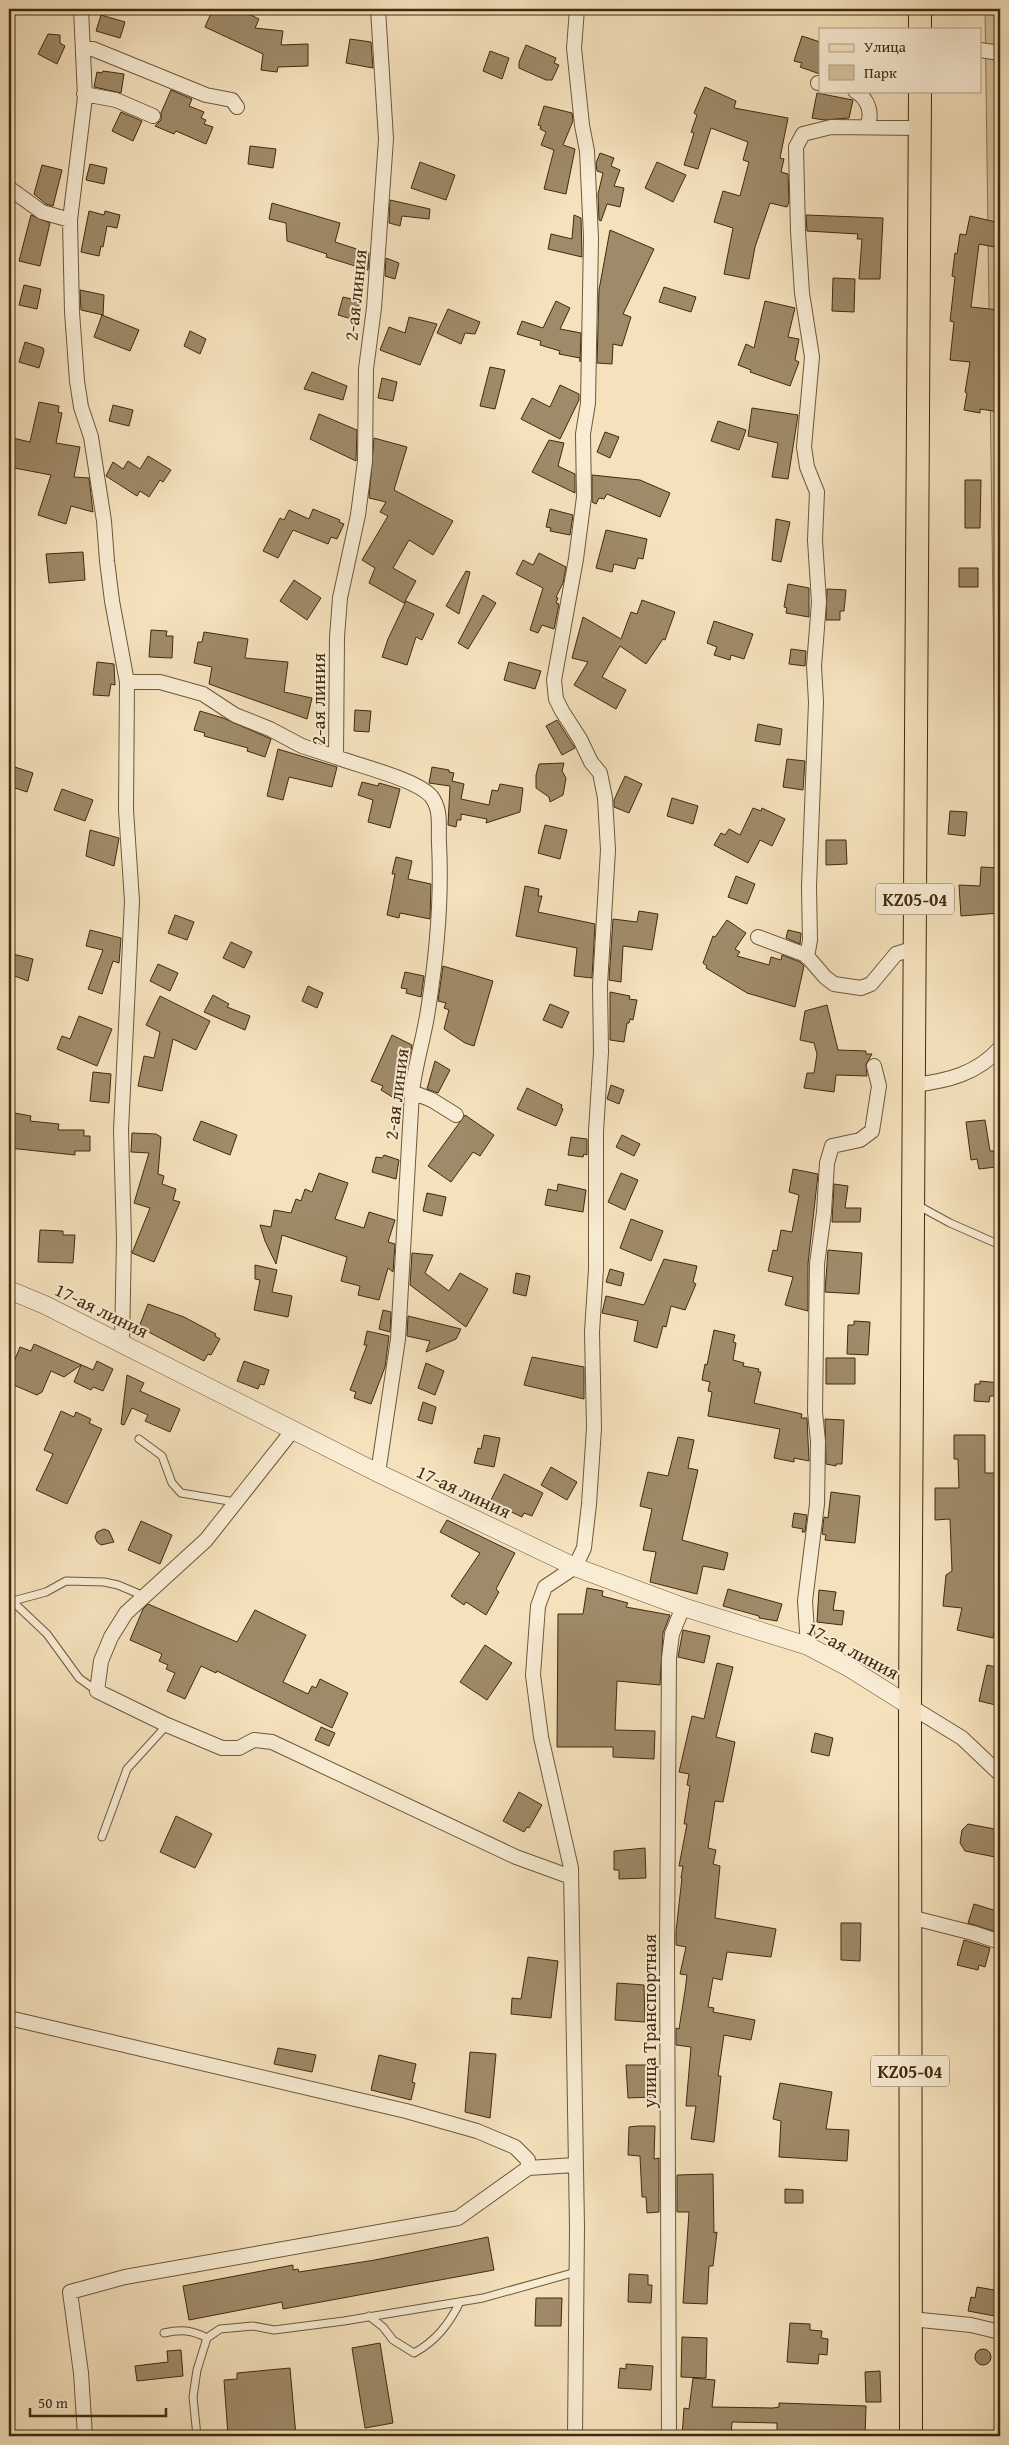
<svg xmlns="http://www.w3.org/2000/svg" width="1009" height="2445" font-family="'Gentium Book Plus',serif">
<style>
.green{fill:#d6c39f;stroke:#8c7656}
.building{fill:#9f8a69;stroke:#412a0d}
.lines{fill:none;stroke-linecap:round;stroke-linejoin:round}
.service-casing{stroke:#6e5839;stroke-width:9}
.minor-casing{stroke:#6e5839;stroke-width:16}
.tertiary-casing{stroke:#6e5839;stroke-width:19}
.primary-casing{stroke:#412a0d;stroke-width:24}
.service{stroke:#f8ecd4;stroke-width:7}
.minor{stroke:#f8ecd4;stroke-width:14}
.tertiary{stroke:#f8ecd4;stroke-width:18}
.primary{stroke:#f5e2bd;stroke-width:22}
.labels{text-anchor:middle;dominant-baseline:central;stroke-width:4;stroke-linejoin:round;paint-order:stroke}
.shield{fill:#f8ecd4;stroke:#786449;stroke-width:1}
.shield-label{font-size:18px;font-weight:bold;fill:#412a0d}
.street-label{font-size:19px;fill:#412a0d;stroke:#f8ecd4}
</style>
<rect width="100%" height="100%" fill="#f5e2bd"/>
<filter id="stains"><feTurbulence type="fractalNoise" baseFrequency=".004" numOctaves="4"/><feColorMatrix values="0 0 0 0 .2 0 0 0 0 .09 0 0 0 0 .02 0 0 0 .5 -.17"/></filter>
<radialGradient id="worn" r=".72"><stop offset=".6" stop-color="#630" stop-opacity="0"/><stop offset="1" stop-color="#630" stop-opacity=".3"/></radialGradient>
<!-- green -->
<path class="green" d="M985 9H1000V1127Z"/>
<!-- building -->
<path class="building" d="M213 9H238L259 19 255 28 283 31 281 45 308 44V66L278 67 277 72 261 70 263 54 205 27Z
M101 15 125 22 120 38 96 31Z
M48 34 60 35V43L65 46 57 64 38 54Z
M802 36 820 42V74L800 67 802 63 794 61Z
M350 39 371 42 373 68 346 63Z
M526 45 556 58 554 63 559 65 552 80H546L519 68V62Z
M490 51 509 58 502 79 483 71Z
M103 71 124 74 121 93 94 87 97 72 102 73Z
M705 87 736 101 734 108 788 118 780 158 784 159 781 172 788 174 789 202 787 207 770 203 755 247 749 279 724 274 733 228 714 222 723 191 740 196 749 162 743 160 748 142 711 128 698 169 684 165 694 133 691 132 697 115 694 113Z
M171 90 192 99 189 106 204 112 201 118 206 120 204 124 213 127 206 144 176 131 174 134 155 126 161 120V113Z
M817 93 853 100 849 118 824 120 812 118Z
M544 106 572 113 573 121 563 145 575 149 566 194 544 189 554 150 541 145 546 132 540 129 541 126 538 125Z
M121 112 142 121 133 141 112 131Z
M250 146 276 149 273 168 248 164Z
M600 153 614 158 611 166 620 170 614 186 624 188 620 207 607 204 601 221 599 220 598 194 603 173 597 171 596 163Z
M420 162 455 175 446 200 411 188Z
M657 162 686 175 673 202 645 188Z
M90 164 107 168 104 184 86 180Z
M42 165 62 170 53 206 46 204 34 194Z
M390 200 430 209 429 219 402 216 400 226 389 223Z
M272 203 340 223 335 242 369 253 368 270 326 257 327 254 287 241 286 223 269 219Z
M89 211 104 215 105 211 120 215 117 228 107 226 103 247 101 246 99 256 81 252Z
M31 215 50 223 40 266 19 261Z
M574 215 581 218 582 257 548 249 551 234 572 239Z
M806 215 883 218 880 279H859L862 239H857L858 234 807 231Z
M970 216 1000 223V248L979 244 971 307 1000 310V412L980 409V413L964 410 967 393 965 392 970 362 950 360 954 322 950 321 955 277 952 276 955 253 957 254 960 234 966 235Z
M610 230 654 249 623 314 631 317 622 346 613 344 612 364 597 363 599 290Z
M386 258 399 263 395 279 385 276Z
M833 278 855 279 854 312 832 311Z
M24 285 41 289 37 309 19 305Z
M664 287 696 297 691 312 659 302Z
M80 290 104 295 103 315 81 310Z
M343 297 360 301 355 320 338 315Z
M556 301 570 308 560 329 581 333 580 362V358L559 354 560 351 540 345 541 341 517 334 522 321 543 328Z
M765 301 795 308 788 337 799 339 795 360 799 362 790 386 750 372 751 370 738 365 746 344 754 348Z
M448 309 480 322 475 334 465 333 461 344 437 333Z
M102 315 139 330 130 351 94 337Z
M409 317 437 324 420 365 380 350 389 327 405 333Z
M190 331 206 339 200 354 184 346Z
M25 342 43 348 44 351 39 368 19 362Z
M490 367 505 370 495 409 480 406Z
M312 372 347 386 343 400 304 389Z
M382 378 397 382 393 401 378 398Z
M560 385 579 394V400L560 439 521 419 532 398 550 407Z
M39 402 59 406 58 412 62 413 56 443 80 447 74 477 89 478 93 512 71 506 66 524 38 515 51 475 9 467 13 438 30 442Z
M113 405 133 410 129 426 109 421Z
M752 408 798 415 788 479 772 477 778 443 748 436Z
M319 414 357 430 356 461 310 439Z
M718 421 746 430 739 450 711 441Z
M605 432 619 437 610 458 597 452Z
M374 438 407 447 394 490 453 521 433 555 409 540 393 568 416 581 404 603 369 583 375 568 362 560 388 516 380 512 386 502 369 498Z
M549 440 564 443 558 466 575 474V493L532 472Z
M148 456 171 470 163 482 160 480 149 497 140 491 137 496 106 476 113 462 123 469 128 461 140 469Z
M592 475 640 480 670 493 660 517 607 494 604 499 599 498 596 504 592 502Z
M965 480H981L980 528H965Z
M313 509 340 520 339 522 344 524 337 539 331 537 328 544 293 530 278 558 263 551 280 518 284 520 289 510 309 519Z
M550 509 573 515 570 535 550 531 551 528 546 527Z
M776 519 790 522 781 562 772 560Z
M606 530 647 539 643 559 638 558 635 569 614 564 612 572 596 568Z
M83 552 85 580 49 583 46 554Z
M539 553 566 567 563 583 556 597 558 598 556 603 559 604 554 629 542 625 538 633 530 630 543 588 516 574 523 560 533 565Z
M959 568H978V587H959Z
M466 571 470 572 459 614 446 606Z
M294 580 321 598 307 620 280 601Z
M788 584 809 588V617L786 613 787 608 784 607Z
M827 589 846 590 844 611H840V620H826Z
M483 595 496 603 468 649 458 643Z
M642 600 675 612 665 640 663 639 646 664 620 646 602 677 626 690 616 709 574 685 588 662 572 658 583 617 621 639 631 612 637 614Z
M406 601 434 614 422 640 416 637 407 665 382 657 388 639Z
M714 621 753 634 744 659 731 655 730 660 714 655 717 647 707 643Z
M151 630 167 631 166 636H173L172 658 149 657Z
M204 632 248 639 245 658 288 662 284 692 312 698 307 719 209 684 212 667 194 663 198 642H202Z
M791 649 806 651 805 666 789 664Z
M97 662 114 664 115 685 111 684 109 696 93 695Z
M509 662 541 671 535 689 504 680Z
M355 710 371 711 369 732 354 731Z
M200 711 223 718 271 739 265 757 247 751 248 748 204 736 205 733 194 730Z
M557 720 575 748 562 755 546 726Z
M758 724 782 729 780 745 755 741Z
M278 749 337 767 332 787 289 777 283 800 267 796Z
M787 759 805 761 803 790 783 787Z
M564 763 562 771 566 778 563 795 550 802 549 797 536 788V775L539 764Z
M9 765 33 773 27 792 9 786Z
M432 767 449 770V772L454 773 452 781 464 784 461 799 489 805 492 790 498 791 500 784 523 788 520 812 486 823 487 819 461 814V820H457L456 827 448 825 450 786 429 783Z
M625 776 642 784 629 813 614 807V800Z
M362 782 378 786 379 783 400 789 390 828 368 822 373 800 358 795Z
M62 789 93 800 85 821 54 810Z
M672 798 698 806 693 824 667 816Z
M753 808 761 811 762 808 785 819 772 846 760 840 748 863 714 845 721 833 725 835 729 829 740 835Z
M950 811 967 812 965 836 948 834Z
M545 825 567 830 560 859 538 853Z
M90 830 119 838 114 866 86 856Z
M826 840H846L847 864 826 865Z
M396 857 412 861 408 879 431 884 430 919 400 913 399 918 387 915 395 874H392Z
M981 867 1000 868V913L961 916 959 885 980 886Z
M736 876 755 884 747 904 728 897Z
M525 886 539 889 538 896H542L538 912 595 924 592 978 574 976 577 948 516 936Z
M639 911 658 914 652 950 623 946 621 982 609 980 613 919 637 922Z
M175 915 194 922 187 940 168 933Z
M727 920 746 933 735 949 740 952 737 956 769 965 771 957 781 960 782 955 800 962 804 966 795 1007 747 993 706 968 707 966 703 963 713 936 715 937Z
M90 930 121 938 119 963 113 961 102 994 88 989 103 950 86 946Z
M788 930 801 933 800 944 786 938Z
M231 942 252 952 244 968 223 958Z
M9 953 33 959 28 981 9 974Z
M158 964 178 973 170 991 150 981Z
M443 966 493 981 474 1046 465 1043 444 1029 449 1010 444 1008 446 1003 438 1001Z
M405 972 424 976 421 997 406 993 407 989 401 988Z
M308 986 323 993 317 1008 302 1001Z
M610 992 630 996 629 999 637 1000 633 1020 630 1019 629 1023H627L624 1042 610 1040Z
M213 995 229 1004 227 1007 250 1016 245 1030 204 1012Z
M160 996 210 1021 196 1050 173 1039 162 1091 138 1086 144 1056 154 1058 160 1032 146 1025Z
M550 1004 569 1012 562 1028 543 1020Z
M827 1005 838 1050 866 1051V1054H872L866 1064 867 1076 836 1075 834 1092 804 1088 807 1073H814L817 1054 814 1043 800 1040 805 1011Z
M79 1016 112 1029 97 1066 57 1049 62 1036 70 1039Z
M392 1035 412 1045 404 1082 394 1098 381 1090 383 1086 371 1081Z
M435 1061 450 1070 438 1093 427 1089Z
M93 1072 111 1074 109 1103 90 1101Z
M611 1085 624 1090 619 1104 607 1099Z
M527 1088 562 1105 561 1108 563 1109 556 1126 517 1109Z
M9 1112 31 1116 30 1121 59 1124 58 1130H84V1136H90V1151H75V1155L9 1148Z
M465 1115 494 1135 480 1156 473 1152 451 1182 428 1166Z
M985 1120 990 1151H994L996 1167 979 1169 977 1159 971 1160 966 1122Z
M201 1121 237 1135 230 1155 193 1140Z
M132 1133 156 1134 161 1137 158 1174 164 1176 162 1184 176 1189 173 1200 180 1202 154 1262 132 1253 150 1208 134 1203 149 1153 131 1152Z
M622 1135 640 1144 634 1156 616 1147Z
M571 1137 587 1139V1155L584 1154 583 1157 568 1155Z
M384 1155 399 1160 396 1179 372 1172 376 1157 382 1158Z
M793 1169 818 1174 808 1264V1311L785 1305 793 1277 768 1271 773 1250 777 1251 781 1230 792 1232 799 1195 789 1192Z
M319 1173 348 1183 335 1219 364 1228 369 1212 395 1220 388 1242 395 1244 393 1272 388 1268 379 1300 358 1295 360 1286 341 1281 347 1257 282 1235 276 1264 265 1241 260 1225 271 1227 274 1210 291 1213 296 1199 301 1201 305 1189 312 1192Z
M621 1173 638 1180 625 1210 608 1202Z
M558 1184 586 1190 583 1212 545 1205 548 1189 557 1191Z
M834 1184 848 1186 845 1208H861L860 1222H832Z
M427 1193 446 1197 442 1216 423 1211Z
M631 1219 663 1231 651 1261 620 1248Z
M40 1230 63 1231V1235H75L73 1263 38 1262Z
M828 1250 862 1253 859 1294 825 1292Z
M412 1253 433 1255 425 1273 449 1291 460 1273 488 1289 466 1327 410 1285Z
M664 1259 697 1266 693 1282 696 1284 685 1310 671 1306 666 1327 663 1326 657 1348 634 1341 638 1321 602 1313 606 1296 644 1305Z
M255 1265 277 1270 272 1292 292 1296 288 1317 254 1310 260 1280 255 1279Z
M610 1269 624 1273 621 1286 606 1282Z
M516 1273 530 1276 526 1296 513 1293Z
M148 1304 184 1317 216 1334 215 1336 220 1339 211 1355 208 1354 204 1361 139 1327Z
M383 1310 391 1312 390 1332 379 1329Z
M408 1316 461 1329 456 1339 426 1352 430 1341 407 1336Z
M854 1321 870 1322 868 1355 847 1354 848 1325H854Z
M714 1330 735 1335 733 1342 736 1343 733 1360 744 1363 743 1366 759 1369 758 1372H761L754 1403 802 1414 801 1418H807L809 1461 794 1458V1462L774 1458 780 1429 708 1416 712 1392 708 1391 710 1382 702 1380 705 1364 707 1365Z
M367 1331 389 1336 385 1367 371 1404 354 1398 356 1392 350 1390 367 1345H364Z
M34 1344 93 1370 97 1361 113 1369 103 1391 93 1387 91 1390 74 1382 81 1365 64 1377 51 1371 42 1392 37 1395 9 1383V1374L20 1347 31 1351Z
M532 1357 584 1367V1399L524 1385Z
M826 1358H855V1384H826Z
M244 1361 269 1370 264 1385 260 1384 258 1389 237 1381Z
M426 1363 444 1371 435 1395 418 1388Z
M127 1375 144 1383 140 1391 180 1409 170 1432 145 1421 148 1415 132 1408 124 1425 121 1424Z
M980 1381 1000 1383V1396H990L989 1402 974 1401 975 1384H980Z
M423 1402 436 1407 432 1424 418 1420Z
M61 1411 74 1417 76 1412 91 1419 89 1423 102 1429 67 1504 36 1490 53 1454 44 1450Z
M825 1419 844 1420 842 1464H836V1466L826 1464Z
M484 1435 500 1438 494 1467 474 1463 478 1448 481 1449Z
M954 1435H985V1473H1000V1521H998L1000 1621 996 1620 993 1638 957 1630 962 1608 943 1606 946 1575 952 1571 950 1519 935 1520V1488H959L958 1459H954Z
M678 1437 694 1440 688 1468 698 1470 682 1540 728 1553 724 1570 703 1566 697 1594 650 1582 656 1552 643 1550 652 1509 640 1506 648 1472 668 1476Z
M551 1467 577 1482 567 1500 541 1485Z
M504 1474 543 1493 532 1516 524 1513 522 1517 490 1502Z
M831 1492 860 1496 855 1543 825 1540 826 1535 822 1534 824 1517 828 1518Z
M794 1513 807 1515 805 1532H802L803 1529 792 1527Z
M447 1520 515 1553 496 1589 499 1592 486 1615 466 1602 464 1605 451 1596 480 1553 440 1532Z
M141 1521 172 1535 160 1564 128 1550Z
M104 1529 109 1531 114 1542 101 1545 97 1542 95 1537 97 1532Z
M587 1588 603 1591 602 1596 628 1603 626 1607 670 1615 663 1633 660 1685 617 1681 615 1730 655 1731 654 1759 613 1757V1747H557L558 1614H583Z
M728 1589 782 1604 777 1621 759 1618V1616L723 1606Z
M819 1590 836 1592 833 1610 844 1611 842 1625 817 1622Z
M148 1604 237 1642 255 1610 306 1635 283 1682 308 1694 312 1686 316 1688 320 1679 348 1693 332 1728 217 1671 216 1673 201 1666 185 1699 167 1691 175 1673 166 1669 168 1665 159 1661 162 1654 130 1640 143 1609Z
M683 1630 710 1636 704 1663 678 1657Z
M485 1645 512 1663 487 1700 460 1682Z
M717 1663 733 1667 716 1737 735 1742 723 1802 715 1801 708 1848 716 1850 713 1864 720 1866 715 1918 776 1929 771 1957 727 1952 722 1980 713 1978 708 2007 714 2008 713 2012 755 2020 751 2040 724 2035 718 2076H721L714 2142 691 2139 696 2106H686L691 2047 676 2045V2028L679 2029 685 1991 687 1975 680 1974 686 1947 676 1945V1931L682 1878H681L683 1866H679L687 1824H684L690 1786 687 1785 689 1774 679 1772 692 1716 704 1719Z
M987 1665 1000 1668V1706L979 1701Z
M321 1727 335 1733 329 1746 315 1740Z
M815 1733 833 1738 829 1756 811 1752Z
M519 1792 542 1805 529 1828 527 1827 524 1832 503 1821Z
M176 1816 212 1834 195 1868 160 1852Z
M968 1824 1000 1830V1858L965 1851 960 1843 962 1830Z
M645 1848 646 1878 619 1879V1870H614V1851Z
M974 1904 1000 1912V1933L968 1923Z
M841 1923H861L860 1961 841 1960Z
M964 1940 990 1948 985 1967 979 1965 978 1970 957 1965Z
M528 1957 558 1961 551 2018 511 2014 512 1998 521 1999Z
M617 1983 644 1985 645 2022 615 2020Z
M278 2048 316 2055 312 2072 274 2064Z
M470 2052 496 2054 490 2118 465 2112Z
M379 2055 416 2064 412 2082 415 2083 411 2100 371 2090Z
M626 2065H650L652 2097 628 2098Z
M780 2083 832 2092 826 2129 849 2130 847 2161 779 2157 781 2121 773 2119Z
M638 2126H655L654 2159 659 2158V2212L647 2213 646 2197H642L640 2156 628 2155 629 2127Z
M713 2174 714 2233 717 2232 713 2266H709L707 2304 683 2303 689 2212H677V2175Z
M785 2189 803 2190V2203H785Z
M488 2237 494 2270 283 2309 282 2302 189 2320 183 2286 293 2265V2270L298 2269 299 2272 375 2260Z
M629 2274 648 2275V2285H652L651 2303 628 2302Z
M977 2287 1000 2291V2317L968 2311 971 2297 975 2298Z
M536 2298H562L561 2326H535Z
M790 2323 810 2324V2330L822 2331 821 2338 828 2339 827 2355 819 2354 818 2364 787 2362Z
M682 2337 707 2338 706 2378 681 2377Z
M380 2343 393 2423 365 2428 352 2348Z
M975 2357a8 8 0 1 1 16 0a8 8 0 1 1-16 0Z
M181 2350 183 2376 137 2381 135 2366 168 2362 167 2351Z
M626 2364 653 2366 651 2390 618 2388 620 2368 626 2369Z
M290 2368 296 2436H228L224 2380 237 2379V2373Z
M880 2371 881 2402H866L865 2372Z
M693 2378 715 2380 712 2407 773 2408 779 2407V2403L866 2406 865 2436H777V2423L732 2422 731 2436H682L684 2408 689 2409Z"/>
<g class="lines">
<defs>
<path id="service" d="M917 1205 950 1223 1000 1245
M139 1439 162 1456 172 1483 181 1493 235 1502
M10 1599 47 1634 79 1678 97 1691
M13 1601 46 1592 66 1581 104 1582 118 1585 144 1596
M102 1837 127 1769 167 1725
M369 2316 383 2327 393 2340 414 2353C436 2341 449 2324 460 2302
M164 2333C181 2329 192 2330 207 2338
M197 2436 193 2397 197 2370 207 2338 220 2329 253 2326 274 2330 344 2321 483 2298 576 2272"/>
<path id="minor" d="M81 9 85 97 70 220 72 312 77 381 81 407 91 437 104 521 107 561 112 601 127 682 126 810 132 901 121 1130 124 1239 122 1344
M378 9 386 139 374 308 366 369 365 461 358 515 340 598 337 637 336 757C359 766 416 779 431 796 442 810 438 827 439 843 442 900 437 954 428 1010 424 1038 415 1064 412 1092L398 1339 378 1473
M83 48 93 49 206 95 232 100 237 107
M980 50 1000 53
M818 83H820
M855 91C868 98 874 115 866 127
M84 94 116 100 153 116
M9 188 42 212 70 220
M127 682H160L203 694 235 715 270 729 302 746 336 757
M758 937 806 955 825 977 834 984 861 988 871 984 896 954 915 948
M807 957 810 940 809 887 816 702 814 666 819 602 815 540 817 492 807 467 804 447 812 357 802 293 798 231 796 147 803 134 831 127 919 128
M914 1085C947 1081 977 1074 1000 1048
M412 1092 432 1100 456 1115
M293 1430 206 1540 126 1613 111 1637 101 1661 97 1691 167 1725 222 1748H239L254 1740 272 1742 516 1857 571 1877
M808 1646 805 1601 817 1504 818 1441 815 1412 817 1264 824 1212 827 1163 832 1146 860 1140 872 1131 879 1086 874 1066
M910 1706 962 1738 1000 1774
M910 1917 973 1933 1000 1942
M9 2018 406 2111 477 2131 515 2147 528 2160V2168
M911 2319 971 2325 1000 2332
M85 2436 81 2373 70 2292 125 2277 458 2218 528 2168 575 2165
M575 2436 577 2227 571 1868 541 1737 533 1675 538 1606 545 1587 575 1567 584 1548 589 1504 594 1428 592 1332 596 1269V1131L601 1052 600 985 608 850 605 798 600 773 591 762 580 739 562 711 556 699 554 680 576 559 584 497 583 434 588 403 591 238 587 151 582 125 574 48 577 9
M669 2436 667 1947 669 1658 672 1634 683 1607"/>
<path id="tertiary" d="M9 1290 45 1305 378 1473 575 1567 683 1607 808 1646 848 1667 910 1706"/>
<path id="primary" d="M920 9V29
M911 2436 910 1706 920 91"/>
</defs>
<!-- service casing -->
<use href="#service" class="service-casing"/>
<!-- minor casing -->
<use href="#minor" class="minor-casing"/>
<!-- tertiary casing -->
<use href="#tertiary" class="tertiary-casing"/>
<!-- primary casing -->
<use href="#primary" class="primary-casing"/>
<!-- service -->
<use href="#service" class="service"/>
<!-- minor -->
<use href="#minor" class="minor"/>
<!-- tertiary -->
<use href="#tertiary" class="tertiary"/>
<!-- primary -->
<use href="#primary" class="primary"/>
</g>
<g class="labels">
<!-- shield labels -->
<g class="shield">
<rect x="876" y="883.5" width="78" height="31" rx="4"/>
<rect x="871" y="2055.5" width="78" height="31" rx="4"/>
</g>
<g class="shield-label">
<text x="915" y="899">KZ05-04</text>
<text x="910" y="2071">KZ05-04</text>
</g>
<!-- street labels -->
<g class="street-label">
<text transform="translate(355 295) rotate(-84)">2-ая линия</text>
<text transform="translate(318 699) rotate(-90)">2-ая линия</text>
<text transform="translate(396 1094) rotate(-83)">2-ая линия</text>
<text transform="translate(102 1310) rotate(26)">17-ая линия</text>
<text transform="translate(464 1491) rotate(25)">17-ая линия</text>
<text transform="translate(853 1650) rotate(28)">17-ая линия</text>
<text transform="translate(649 2021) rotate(-90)">улица Транспортная</text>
</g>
</g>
<!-- margin -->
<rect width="1009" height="2445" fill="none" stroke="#f5e2bd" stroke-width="30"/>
<rect x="10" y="10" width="989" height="2425" fill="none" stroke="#412a0d" stroke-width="2.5"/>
<rect x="15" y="15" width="979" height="2415" fill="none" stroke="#412a0d"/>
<!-- legend -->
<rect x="819" y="28" width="162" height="65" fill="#f8ecd4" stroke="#af9e84"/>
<rect x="829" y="44" width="25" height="8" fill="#f5e2bd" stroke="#af9e84"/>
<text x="864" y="52" font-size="15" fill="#412a0d">Улица</text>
<rect x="829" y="65" width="25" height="15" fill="#d6c39f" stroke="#af9e84"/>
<text x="864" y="78" font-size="15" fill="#412a0d">Парк</text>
<!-- scale -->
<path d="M30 2408v8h136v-8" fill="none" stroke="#412a0d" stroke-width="2.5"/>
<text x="38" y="2408" font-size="15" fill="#412a0d" stroke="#f8ecd4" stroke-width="4" paint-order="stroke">50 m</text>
<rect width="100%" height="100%" filter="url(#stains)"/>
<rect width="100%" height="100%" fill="url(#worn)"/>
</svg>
